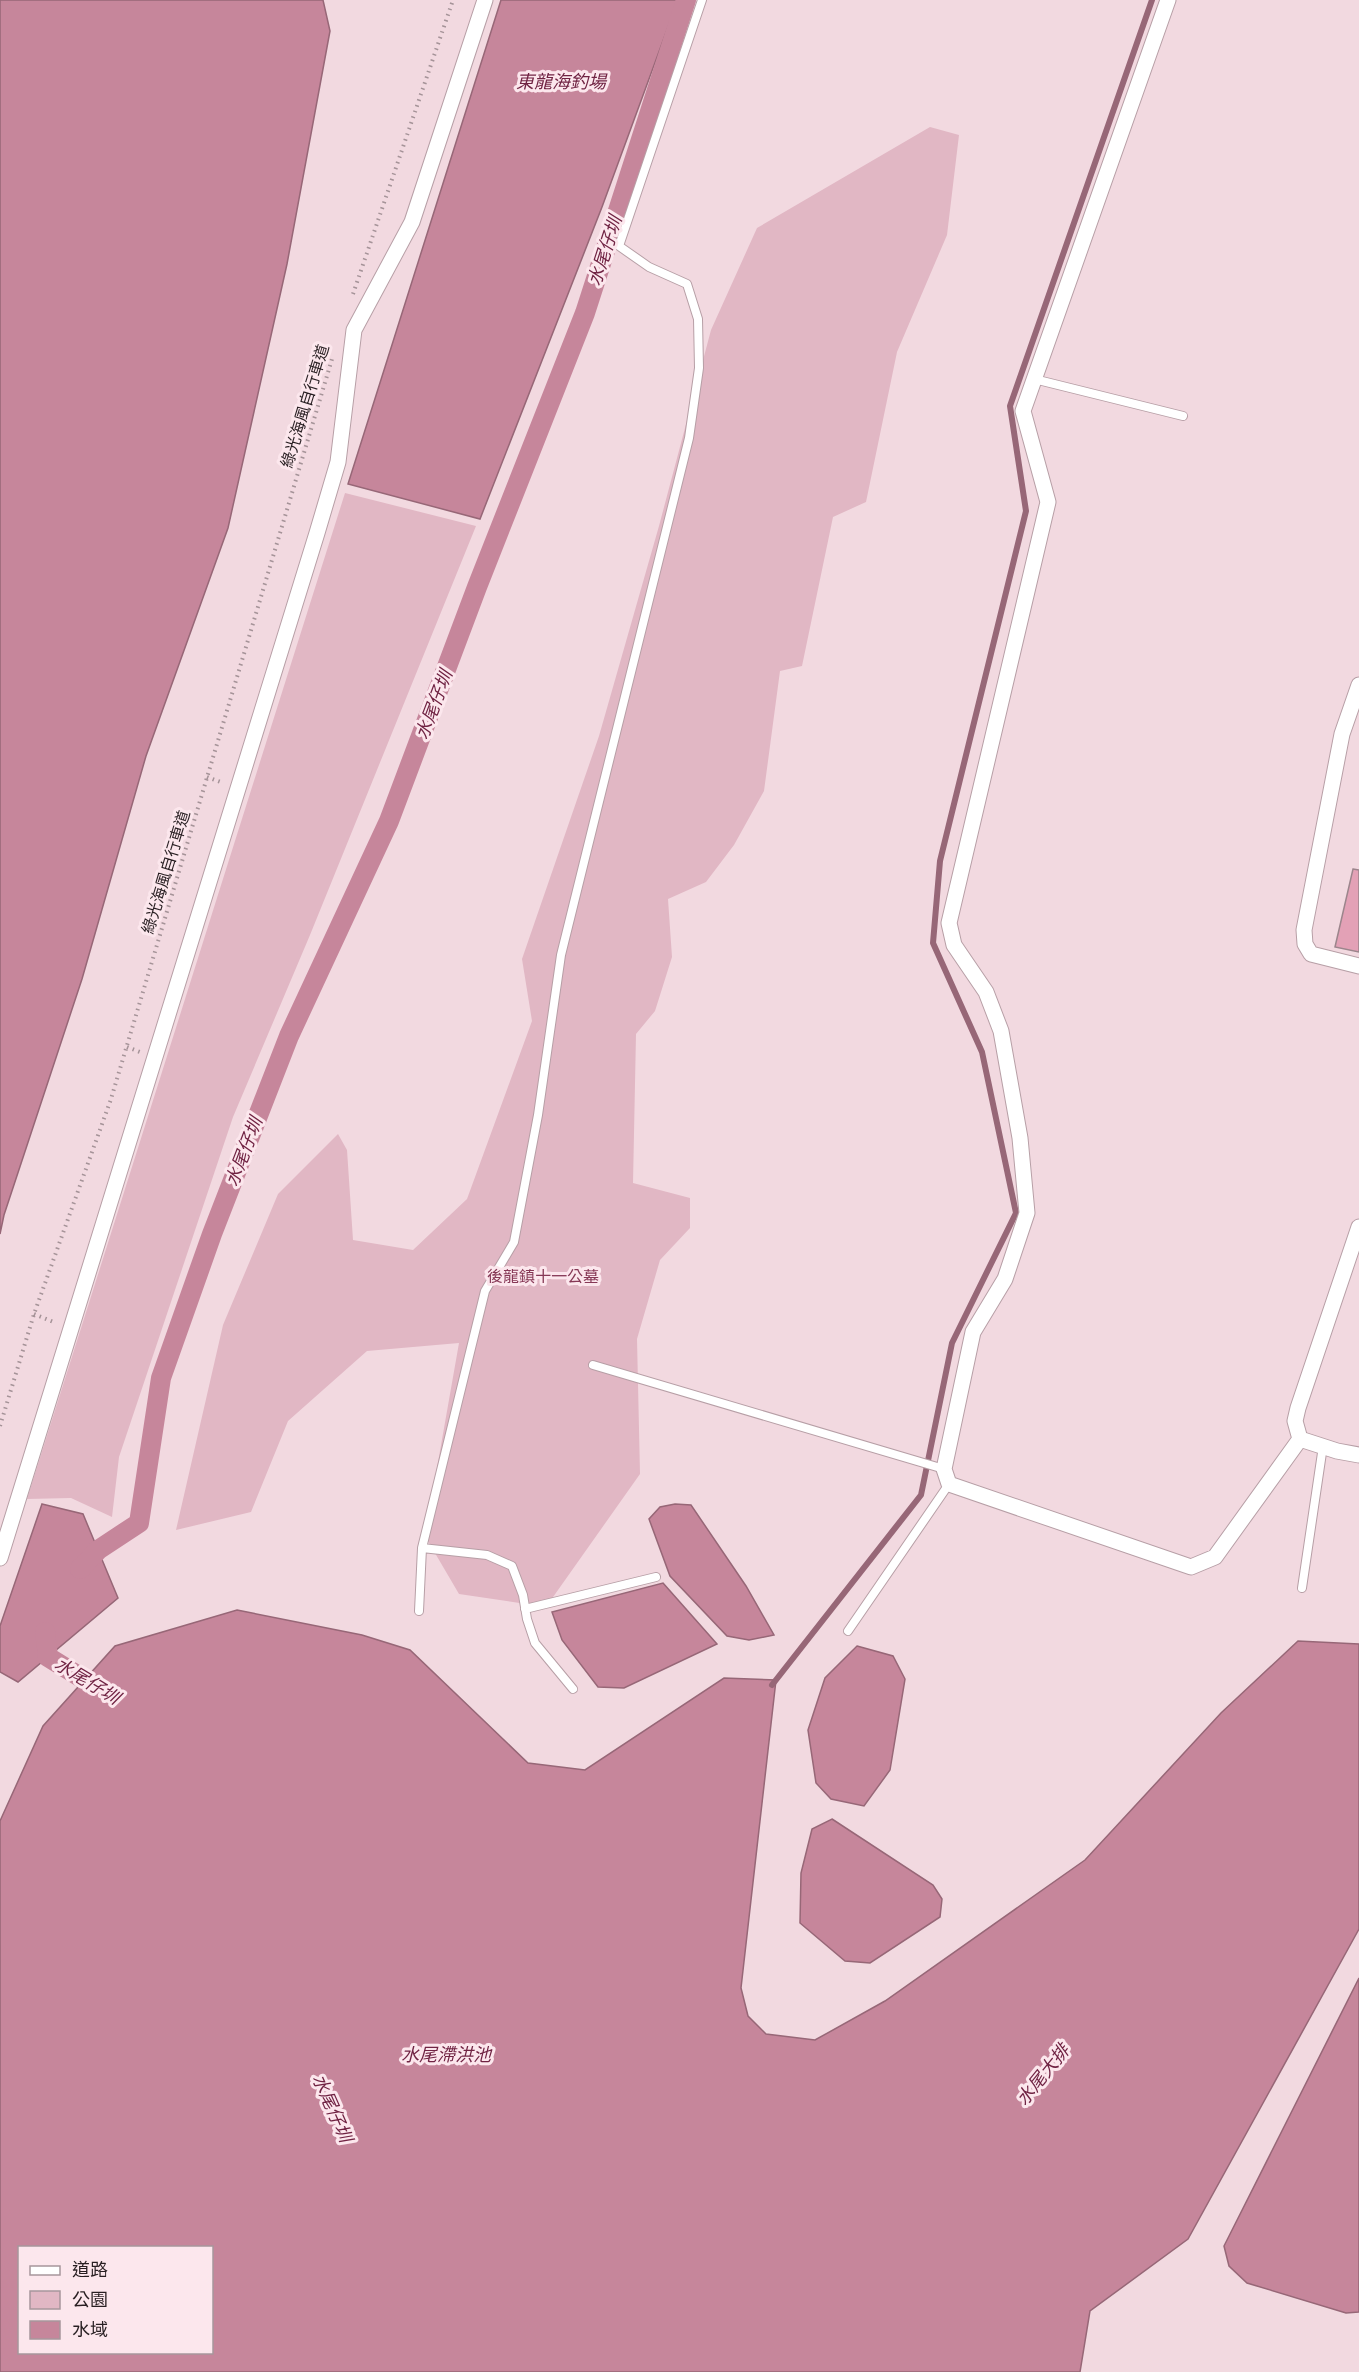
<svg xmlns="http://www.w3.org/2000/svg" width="1359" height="2372" font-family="Montserrat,'Noto Sans TC',sans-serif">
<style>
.green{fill:#e1b7c4}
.water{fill:#c6869b;stroke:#976777;stroke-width:1.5;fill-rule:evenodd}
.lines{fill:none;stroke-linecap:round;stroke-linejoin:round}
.stream{stroke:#976777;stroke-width:6}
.canal{stroke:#c6869b;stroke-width:20}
.building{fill:#e3a1b6;stroke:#9c858c;stroke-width:1.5}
.lane-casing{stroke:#b79fa6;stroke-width:10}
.street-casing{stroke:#b79fa6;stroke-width:17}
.path{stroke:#a59398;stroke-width:4;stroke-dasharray:1.5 4.5;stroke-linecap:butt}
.lane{stroke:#fff;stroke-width:8}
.street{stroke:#fff;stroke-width:15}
.labels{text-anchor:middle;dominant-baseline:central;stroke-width:6;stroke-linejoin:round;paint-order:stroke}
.street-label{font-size:16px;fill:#281f22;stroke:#fce7ed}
.park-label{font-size:16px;fill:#863856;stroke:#fce7ed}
.water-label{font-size:18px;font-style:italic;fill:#702343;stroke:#fce7ed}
</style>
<rect width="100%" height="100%" fill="#f2d9e0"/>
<!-- green -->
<path class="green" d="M930 127 959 135 947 235 897 352 866 502 833 517 802 666 780 671 764 791 734 845 706 882 668 899 672 957 655 1011 636 1034 633 1183 690 1198V1228L660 1260 637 1339 640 1474 546 1607 459 1594 425 1536 459 1343 367 1351 288 1421 251 1512 176 1530 223 1325 278 1194 338 1134 347 1150 353 1240 413 1250 467 1199 532 1021 522 959 599 736 659 526 711 330 757 228Z
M345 493 476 526 310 935 233 1117 119 1457 112 1517 71 1498 27 1499Z"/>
<!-- water -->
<path class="water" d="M0 0H323L330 31 287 264 228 528 146 756 82 979 4 1215 0 1234Z
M501 0H678L602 207 480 519 348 484Z
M42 1504 83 1514 118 1598 18 1682 0 1672V1626Z
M675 1504 691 1505 746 1586 774 1635 749 1640 727 1636 670 1576 649 1519 660 1507Z
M663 1583 717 1644 624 1688 598 1687 562 1640 552 1612Z
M237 1610 362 1635 410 1650 528 1763 585 1770 724 1678 776 1680 741 1988 748 2016 766 2034 815 2040 885 2001 1085 1860 1221 1713 1298 1641 1359 1644V1929L1188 2239 1090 2311 1080 2372H0V1821L43 1726 115 1646ZM20 2248H212V2352H20Z
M857 1646 893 1656 905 1679 890 1770 864 1806 831 1799 816 1783 808 1730 825 1678Z
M832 1819 933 1885 942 1899 940 1917 870 1963 845 1961 800 1923 801 1873 812 1829Z
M1359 1978V2312L1346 2313 1247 2283 1229 2266 1224 2246Z"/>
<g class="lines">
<!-- stream -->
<path class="stream" d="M772 1685 921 1495 952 1343 1016 1213 982 1052 933 943 940 861 1026 511 1010 406 1152 0"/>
<!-- canal -->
<path class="canal" d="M80 1569 98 1550 139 1523 161 1378 212 1234 289 1036 389 821 477 587 585 313 686 0
M45 1632 48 1657 106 1693"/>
</g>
<!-- building -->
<path class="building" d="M1353 869 1359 870V952L1335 947Z"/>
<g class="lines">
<defs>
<path id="lane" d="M1034 379 1183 416
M593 1365 944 1469
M422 1548 487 1555 512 1566 523 1595 527 1619 535 1643 573 1689
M1302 1588 1323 1446
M525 1609 656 1577
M419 1611 422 1548 485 1291 514 1242 538 1115 561 955 689 438 699 368 698 319 687 284 649 267 619 246 702 0
M848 1631 949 1484"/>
<path id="street" d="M1168 0 1023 411 1048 502 949 923 954 945 986 992 1001 1031 1020 1138 1027 1213 1005 1279 973 1332 944 1469 949 1484 1191 1567 1215 1557 1300 1439 1337 1451 1359 1455
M1359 685 1342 734 1304 930 1305 944 1311 954 1359 966
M1300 1439 1295 1421 1298 1408 1359 1227
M0 1558 317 533 338 462 354 330 412 222 485 0"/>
</defs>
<!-- lane casing -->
<use href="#lane" class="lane-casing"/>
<!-- street casing -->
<use href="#street" class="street-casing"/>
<!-- path -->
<path class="path" d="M353 294 453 0
M207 777 223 783
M127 1047 140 1052
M34 1314 56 1323
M0 1426 34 1314 111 1099 332 359"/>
<!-- lane -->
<use href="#lane" class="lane"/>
<!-- street -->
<use href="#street" class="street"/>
</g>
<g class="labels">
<!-- street labels -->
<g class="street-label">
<text transform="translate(305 406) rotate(-73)">綠光海風自行車道</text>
<text transform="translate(166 872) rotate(-73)">綠光海風自行車道</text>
</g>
<!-- park labels -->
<g class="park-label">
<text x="543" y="1276">後龍鎮十一公墓</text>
</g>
<!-- water labels -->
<g class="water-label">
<text x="561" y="82">東龍海釣場</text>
<text transform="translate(605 251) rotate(-72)">水尾仔圳</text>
<text transform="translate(434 705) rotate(-69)">水尾仔圳</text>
<text transform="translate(244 1152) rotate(-69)">水尾仔圳</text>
<text transform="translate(87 1681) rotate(31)">水尾仔圳</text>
<text x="446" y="2055">水尾滯洪池</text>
<text transform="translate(1043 2075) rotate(-51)">水尾大排</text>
<text transform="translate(332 2108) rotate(66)">水尾仔圳</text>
</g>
</g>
<!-- legend -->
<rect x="18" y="2246" width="195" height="108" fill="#fce7ed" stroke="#a7979c" stroke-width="1.5"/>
<rect x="30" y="2266" width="30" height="9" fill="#ffffff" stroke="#a7979c" stroke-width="1.5"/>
<text x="72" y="2276" font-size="18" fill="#281f22">道路</text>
<rect x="30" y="2291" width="30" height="18" fill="#e1b7c4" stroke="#a7979c" stroke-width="1.5"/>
<text x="72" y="2306" font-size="18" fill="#281f22">公園</text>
<rect x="30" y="2321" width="30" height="18" fill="#c6869b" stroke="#a7979c" stroke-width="1.5"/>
<text x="72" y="2336" font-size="18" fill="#281f22">水域</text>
</svg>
